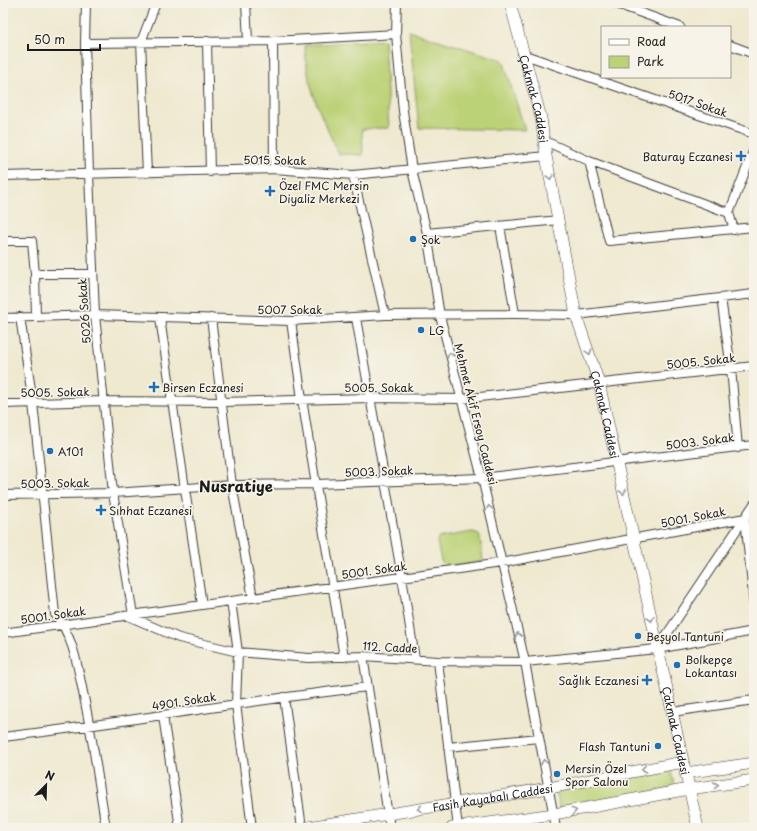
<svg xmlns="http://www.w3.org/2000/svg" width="757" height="831" font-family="'Playpen Sans',sans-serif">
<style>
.green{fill:#bbd277;stroke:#6c774a}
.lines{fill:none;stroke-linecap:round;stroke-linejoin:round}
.street-casing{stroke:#3c3b37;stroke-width:10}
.secondary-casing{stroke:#3c3b37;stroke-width:12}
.street{stroke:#fff;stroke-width:8}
.secondary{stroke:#fff;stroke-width:11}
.oneway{stroke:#999}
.poi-dot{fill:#1f6fb2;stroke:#f7f3e8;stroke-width:1.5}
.labels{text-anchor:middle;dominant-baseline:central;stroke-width:3.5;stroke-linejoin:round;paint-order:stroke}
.street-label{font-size:11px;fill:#1c1c1c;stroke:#f7f3e8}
.poi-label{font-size:11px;fill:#1c1c1c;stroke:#f7f3e8;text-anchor:start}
.district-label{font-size:15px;font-weight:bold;fill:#1c1c1c;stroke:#f7f3e8}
</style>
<rect width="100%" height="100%" fill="#f7f3e8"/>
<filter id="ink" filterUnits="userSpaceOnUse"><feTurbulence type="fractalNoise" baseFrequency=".025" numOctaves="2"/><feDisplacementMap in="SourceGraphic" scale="8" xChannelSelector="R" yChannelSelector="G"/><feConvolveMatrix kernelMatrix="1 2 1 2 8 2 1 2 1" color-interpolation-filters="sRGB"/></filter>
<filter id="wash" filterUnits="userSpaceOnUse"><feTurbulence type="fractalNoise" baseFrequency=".012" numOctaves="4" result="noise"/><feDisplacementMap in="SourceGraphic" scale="16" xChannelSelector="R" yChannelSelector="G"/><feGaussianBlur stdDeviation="0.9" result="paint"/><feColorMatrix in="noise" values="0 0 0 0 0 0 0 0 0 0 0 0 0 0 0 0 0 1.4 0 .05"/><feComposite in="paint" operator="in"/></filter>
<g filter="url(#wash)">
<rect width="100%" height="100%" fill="#efe9d0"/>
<!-- green -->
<path class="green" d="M409 31 503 60 525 130 419 128Z
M384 40 389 128 362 129 363 155 339 154C321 116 306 87 305 45Z
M472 532 477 533 480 537 483 560 481 562 452 566 444 564 441 561 437 541 438 538Z
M670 767 675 788 560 810 556 790Z"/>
</g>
<g filter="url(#ink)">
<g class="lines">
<defs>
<path id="street" d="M86 3 85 43 89 174 95 315 113 493 133 615
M246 3 248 41
M397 3 396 34 403 111 412 170 427 233 440 316 482 478 525 662 556 828
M614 3 680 27
M207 41 210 172
M273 41 274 169
M85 43 273 41 396 34
M730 45 754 54
M522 54 754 134
M545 141 589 161 729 213 734 230
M589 161 609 241 754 227
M147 173 141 42 156 3
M353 175 385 315
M3 176 274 169 353 175 546 156
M729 213 754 149
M500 226 515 314
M427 233 559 220
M3 241H32L35 274H93
M35 274 36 317
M721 298 731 368 738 448
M20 317 33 403 55 614C74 637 78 669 84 697 93 741 99 784 106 828
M3 318 95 315 291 321 385 315 515 314 576 315 754 294
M160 318 202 605
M211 318 232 485 253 598
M356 318 402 577 415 659
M291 321 302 399 344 657
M3 404 103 401 222 402 369 398 462 399 754 366
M3 495 113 493 232 485 316 484 482 478 754 445
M745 518 754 605
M231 601 238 652 236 704 252 828
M128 616 179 638 238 652 309 658 363 656 438 661 525 662 657 649 754 631
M3 633 501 563 745 518
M657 649 754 504
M363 656 390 828
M438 661 458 828
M284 697 302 828
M672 712 754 700
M163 716 180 828
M3 737C125 723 246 700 368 687
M448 747 539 738"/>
<g id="secondary">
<path id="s1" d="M510 3 541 118 546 156 576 315 599 383 698 828"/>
<path d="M685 773 754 763"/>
<path id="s2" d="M302 828 549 788 683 762"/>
<path d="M452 828 554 814 689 789 754 780"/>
</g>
</defs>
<!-- street casing -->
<use href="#street" class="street-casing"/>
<!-- secondary casing -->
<use href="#secondary" class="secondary-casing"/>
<!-- street -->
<use href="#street" class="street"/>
<!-- secondary -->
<use href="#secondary" class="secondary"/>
</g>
<!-- one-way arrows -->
<defs><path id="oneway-chevron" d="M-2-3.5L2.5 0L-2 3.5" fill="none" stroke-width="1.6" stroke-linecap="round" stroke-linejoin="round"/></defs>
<g class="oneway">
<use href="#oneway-chevron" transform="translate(550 177) rotate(78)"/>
<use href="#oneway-chevron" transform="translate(589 352) rotate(72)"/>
<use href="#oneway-chevron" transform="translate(450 355) rotate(-105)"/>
<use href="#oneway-chevron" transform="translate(623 492) rotate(78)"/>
<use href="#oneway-chevron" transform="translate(489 508) rotate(-103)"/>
<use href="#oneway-chevron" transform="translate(651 619) rotate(78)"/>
<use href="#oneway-chevron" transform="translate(518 635) rotate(-103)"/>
<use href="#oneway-chevron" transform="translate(544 762) rotate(-101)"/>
<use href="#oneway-chevron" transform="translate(644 769) rotate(169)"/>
<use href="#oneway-chevron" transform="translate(716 785) rotate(-8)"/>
<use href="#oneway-chevron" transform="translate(420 809) rotate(171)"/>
<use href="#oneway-chevron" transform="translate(574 811) rotate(-10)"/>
</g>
</g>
<!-- markers -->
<g class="poi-dot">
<path d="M739 150h4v4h4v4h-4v4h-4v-4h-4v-4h4z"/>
<path d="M268 185h4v4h4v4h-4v4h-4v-4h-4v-4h4z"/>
<circle cx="413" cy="239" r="4"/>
<circle cx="421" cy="330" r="4"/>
<path d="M152 381h4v4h4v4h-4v4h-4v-4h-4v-4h4z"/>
<circle cx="50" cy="451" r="4"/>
<path d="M99 504h4v4h4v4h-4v4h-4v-4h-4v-4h4z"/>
<circle cx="638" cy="636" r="4"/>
<circle cx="677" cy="665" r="4"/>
<path d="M645 674h4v4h4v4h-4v4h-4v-4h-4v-4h4z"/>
<circle cx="658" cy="746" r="4"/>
<circle cx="557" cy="774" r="4"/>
</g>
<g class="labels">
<!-- street labels -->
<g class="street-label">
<text stroke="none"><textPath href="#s1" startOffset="99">Çakmak Caddesi</textPath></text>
<text transform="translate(698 103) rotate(19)">5017 Sokak</text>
<text transform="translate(275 160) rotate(1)">5015 Sokak</text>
<text x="290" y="309">5007 Sokak</text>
<text transform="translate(84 311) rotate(-94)">5026 Sokak</text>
<text transform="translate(701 361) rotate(-6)">5005. Sokak</text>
<text x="379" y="387">5005. Sokak</text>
<text transform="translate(55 392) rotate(-1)">5005. Sokak</text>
<text transform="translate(476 414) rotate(76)">Mehmet Akif Ersoy Caddesi</text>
<text stroke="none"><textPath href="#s1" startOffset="423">Çakmak Caddesi</textPath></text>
<text transform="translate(700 441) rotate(-7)">5003. Sokak</text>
<text transform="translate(379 471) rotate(-2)">5003. Sokak</text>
<text transform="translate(55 483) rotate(-1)">5003. Sokak</text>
<text transform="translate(693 517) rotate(-11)">5001. Sokak</text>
<text transform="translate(374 570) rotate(-8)">5001. Sokak</text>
<text transform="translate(53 615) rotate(-8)">5001. Sokak</text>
<text transform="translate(390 647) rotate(3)">112. Cadde</text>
<text transform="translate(184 701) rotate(-9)">4901. Sokak</text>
<text stroke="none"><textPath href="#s1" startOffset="747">Çakmak Caddesi</textPath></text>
<text stroke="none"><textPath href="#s2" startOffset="193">Fasih Kayabalı Caddesi</textPath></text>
</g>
<!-- poi labels -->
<g class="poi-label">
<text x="733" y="156" text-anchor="end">Baturay Eczanesi</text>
<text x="279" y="185">Özel FMC Mersin<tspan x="279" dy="13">Diyaliz Merkezi</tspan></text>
<text x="421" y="239">Şok</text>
<text x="429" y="330">LG</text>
<text x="162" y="387">Birsen Eczanesi</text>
<text x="58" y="451">A101</text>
<text x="109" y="510">Sıhhat Eczanesi</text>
<text x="646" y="636">Beşyol Tantuni</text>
<text x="685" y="659">Bolkepçe<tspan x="685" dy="13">Lokantası</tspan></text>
<text x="639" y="680" text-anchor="end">Sağlık Eczanesi</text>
<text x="650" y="746" text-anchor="end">Flash Tantuni</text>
<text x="565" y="768">Mersin Özel<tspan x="565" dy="13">Spor Salonu</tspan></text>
</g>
<!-- district labels -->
<g class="district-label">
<text x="236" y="485">Nusratiye</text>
</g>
</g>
<!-- margin -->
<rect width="757" height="831" fill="none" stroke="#f7f3e8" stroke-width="16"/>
<!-- legend -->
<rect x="601" y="26" width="130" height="52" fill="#f7f3e8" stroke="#9f9d96"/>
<rect x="609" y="39" width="20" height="6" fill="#ffffff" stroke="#9f9d96"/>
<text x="637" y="46" font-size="12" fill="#1c1c1c">Road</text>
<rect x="609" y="56" width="20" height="12" fill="#bbd277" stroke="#9f9d96"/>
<text x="637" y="66" font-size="12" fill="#1c1c1c">Park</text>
<!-- north arrow -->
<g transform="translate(46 785) rotate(23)" stroke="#f7f3e8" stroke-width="3" paint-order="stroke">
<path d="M0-3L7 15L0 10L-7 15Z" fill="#1c1c1c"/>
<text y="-6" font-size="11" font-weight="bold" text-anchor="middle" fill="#1c1c1c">N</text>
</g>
<!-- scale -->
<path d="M28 44v6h72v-6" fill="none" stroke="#1c1c1c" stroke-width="2"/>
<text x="34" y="44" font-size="12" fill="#1c1c1c" stroke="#f7f3e8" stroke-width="3" paint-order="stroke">50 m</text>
</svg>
